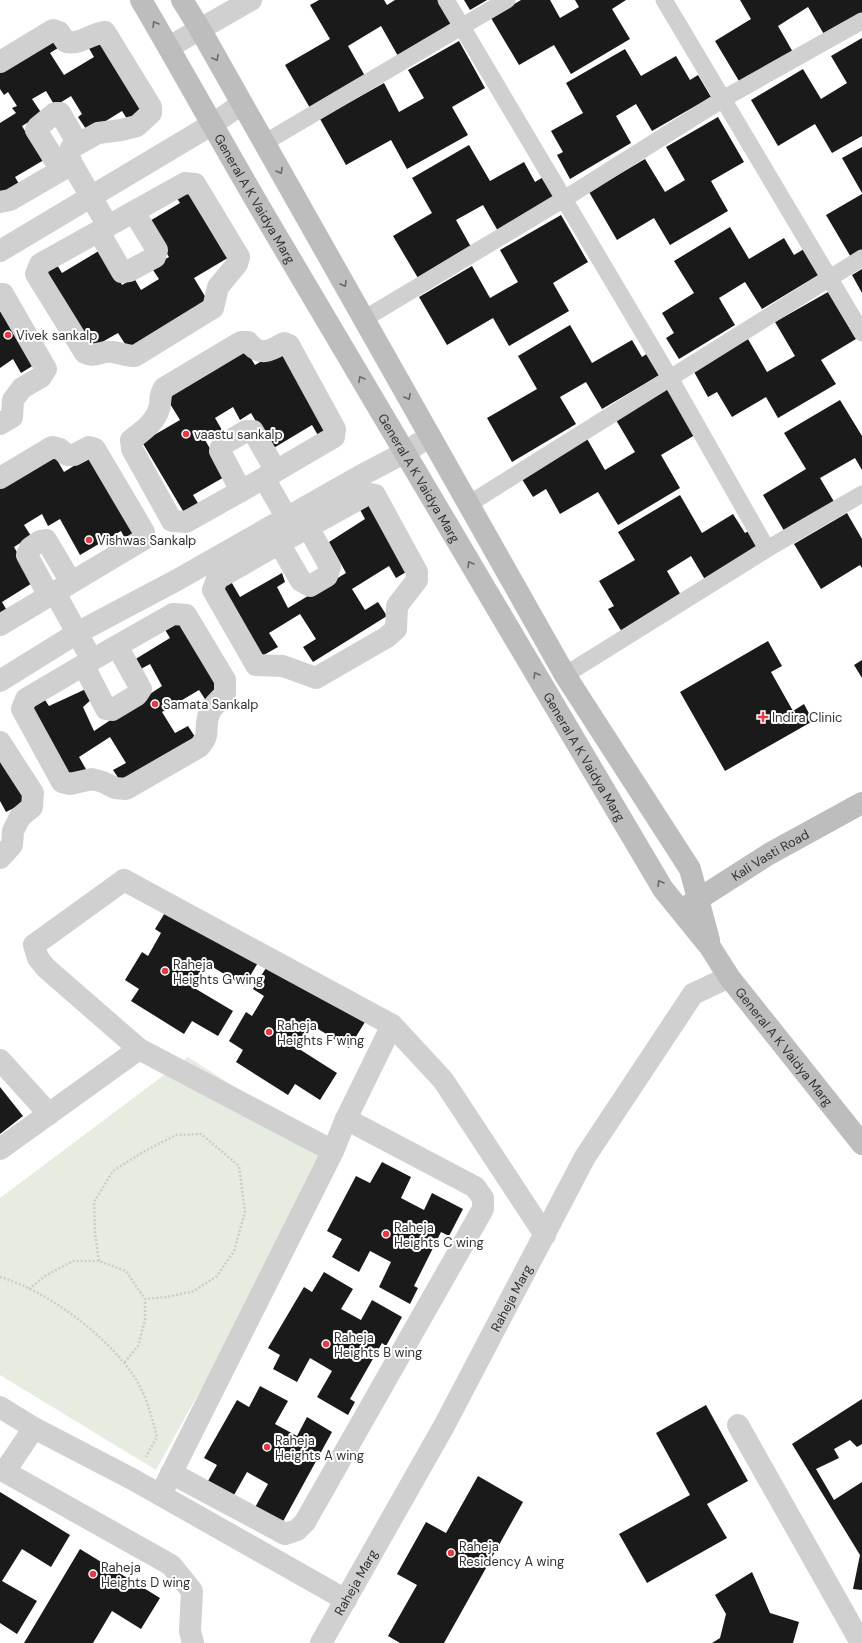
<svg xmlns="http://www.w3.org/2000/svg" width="862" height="1643" font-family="'DM Sans',sans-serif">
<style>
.green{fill:#e6ecdf}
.building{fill:#1a1a1a}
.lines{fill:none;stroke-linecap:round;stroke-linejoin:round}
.path{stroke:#cdcdcd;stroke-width:2.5;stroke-dasharray:2 2;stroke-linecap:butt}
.lane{stroke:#d0d0d0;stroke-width:17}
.street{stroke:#d0d0d0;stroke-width:22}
.secondary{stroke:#bdbdbd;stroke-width:22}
.oneway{stroke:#6a6a6a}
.poi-dot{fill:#e63946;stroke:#fff;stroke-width:1.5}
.labels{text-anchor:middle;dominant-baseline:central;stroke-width:4;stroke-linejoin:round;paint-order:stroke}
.street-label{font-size:13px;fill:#333;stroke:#fff}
.poi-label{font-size:13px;fill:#333;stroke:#fff;text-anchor:start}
</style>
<rect width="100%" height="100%" fill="#fff"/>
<!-- green -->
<path class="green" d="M188 1057 333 1151 156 1470 0 1375V1198Z"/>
<!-- building -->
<path class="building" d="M319 0H384L387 5 395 0H438L452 24 398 56 381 26 348 46 365 76 310 108 285 65 330 39 310 5Z
M464 0H487L470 10Z
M521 0H550L560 18 579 7 575 0H626L612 9 630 39 571 74 554 45 519 65 491 18Z
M740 0H862V14L825 36 808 7 778 26 794 54 742 86 715 41 751 19Z
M52 32 61 46 50 53 64 75 94 57 87 45 100 37 146 111 129 122 122 111 88 132 78 117 82 114 71 96 55 106 46 91 32 99 42 114 22 126 29 138 49 157 15 177 22 189 0 192V123L16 113 12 108 17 106 8 92 4 95 0 89V64Z
M862 38V136L832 153 815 124 778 146 751 100 803 69 821 99 847 83 831 56Z
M459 41 485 88 452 107 468 135 407 169 391 140 346 165 320 119 384 83 399 112 424 98 408 70Z
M625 49 641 76 676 56 690 80 698 75 711 97 652 131 636 104 616 116 631 143 570 179 557 155 563 152 551 131 583 113 566 83Z
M718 117 744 162 711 181 728 211 670 245 654 218 617 240 589 192 645 159 665 192 685 180 666 147Z
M469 145 490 181 524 162 535 182 545 176 557 196 498 231 483 205 456 220 471 247 418 278 393 236 432 213 412 178Z
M862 147V193L842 158Z
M191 188 231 256 194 278 209 303 129 350 118 333 90 349 41 268 54 260 62 273 102 249 122 285 134 278 141 290 159 279 151 267 169 257 148 222 180 203 175 195Z
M862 194V253L852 259 826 215Z
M561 215 588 262 553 283 569 311 509 346 493 318 447 345 419 297 472 266 490 298 518 282 500 250Z
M730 227 749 259 784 238 794 255 804 249 820 274 762 309 745 282 719 298 735 325 679 359 666 338 674 333 662 313 694 293 674 261Z
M862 269V293L852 275Z
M828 292 856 339 821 360 836 384 778 418 766 397 732 417 717 392 708 397 693 370 748 339 767 372 795 356 775 322Z
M0 311 34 365 21 373 13 359 0 368Z
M570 325 592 363 632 340 642 357 651 351 663 373 602 409 586 382 560 397 576 424 512 462 487 418 537 389 518 356Z
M244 347 255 365 284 348 332 430 319 437 312 425 272 449 251 413 240 420 233 407 215 418 222 430 205 440 226 476 193 495 201 508 186 516 142 442 180 420 164 394Z
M668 389 695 435 661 455 680 488 618 525 598 492 560 514 546 489 533 497 520 476 586 437 605 470 635 452 616 420Z
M840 400 862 436V470L855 458 820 478 836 505 786 534 763 495 806 469 784 433Z
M53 453 64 472 93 454 141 536 128 544 121 531 80 555 60 519 48 526 42 514 24 525 31 536 14 547 34 582 2 602 9 614 0 619V485Z
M680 495 702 533 733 514 745 533 754 528 766 550 707 583 691 556 667 571 682 597 622 632 608 609 614 606 599 581 635 560 618 532Z
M368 500 413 568 396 578 389 566 352 589 365 610 378 602 387 616 313 662 303 647 316 639 300 614 269 633 278 647 262 656 220 585 229 578 240 597 282 573 285 582 277 587 288 608 346 573 329 542 365 519 358 506Z
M847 513 862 539V568L860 565 821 589 794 544Z
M179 620 223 692 207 702 199 690 162 712 175 733 188 726 197 740 123 785 113 770 126 763 110 737 79 757 87 771 70 780 28 706 43 697 49 706 88 688 93 698 83 707 94 731 162 686 150 664 139 670 134 660 170 638 164 628Z
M768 641 782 666 771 672 793 711 804 704 813 721 725 771 680 692Z
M862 660V678L854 665Z
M0 754 28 801 6 812 0 801Z
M169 906 259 961 244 986 206 963 191 986 233 1011 218 1036 192 1021 184 1034 131 1001 139 989 125 980 142 952 148 956 161 933 155 929Z
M269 963 365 1022 349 1048 310 1024 296 1047 337 1073 320 1100 295 1084 288 1095 236 1062 243 1050 229 1041 246 1012 252 1016 264 996 253 989Z
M0 1087 23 1116 0 1134Z
M382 1162 411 1177 401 1198 424 1210 432 1193 463 1209 449 1236 441 1232 414 1286 418 1288 410 1304 379 1287 391 1262 370 1251 359 1272 332 1257 342 1239 327 1231 356 1176 370 1183Z
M324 1272 353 1289 341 1309 361 1320 372 1300 402 1317 386 1346 382 1343 350 1399 355 1402 348 1415 317 1397 332 1371 310 1358 297 1382 273 1369 280 1355 268 1348 304 1287 312 1292Z
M260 1386 288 1401 275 1424 297 1436 307 1417 332 1432 280 1527 253 1511 268 1484 247 1472 234 1495 208 1481 217 1465 204 1458 237 1400 249 1407Z
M862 1399V1444L857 1447 850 1440 834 1449 839 1458 816 1469 834 1500 862 1482V1590L853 1589 860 1555 792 1444Z
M706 1405 748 1481 707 1504 727 1538 647 1583 619 1534 690 1495 656 1433Z
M478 1476 523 1502 444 1643H400L388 1636 417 1585 397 1574 426 1522 446 1533Z
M0 1492 70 1535 51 1567 22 1549 2 1581 37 1601 17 1634 0 1623Z
M80 1549 160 1598 141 1629 112 1611 93 1643H24Z
M752 1572 770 1613 799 1622 793 1643H712L720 1638 726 1614 715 1595Z"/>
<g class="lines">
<!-- path -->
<path class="path" d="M99 1261 95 1234 94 1202 113 1171 143 1152 176 1135 201 1134 239 1166 245 1212 234 1251 217 1276 194 1291 167 1297 145 1299
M0 1277C47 1291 102 1332 131 1372 145 1391 151 1414 157 1437L146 1457
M29 1289 45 1276 73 1261H99L126 1271 145 1299V1320L138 1346 124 1363"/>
<!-- lane -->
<path class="lane" d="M446 0 670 378 767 549
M664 0 862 333
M264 143 507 0
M364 319 564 199 723 99 862 21
M469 504 862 258
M565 675 767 549 862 494"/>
<!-- street -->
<g class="street">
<path d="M169 47 251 0"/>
<path d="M0 62 53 30 59 32 66 42C80 45 90 34 105 32L151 107V113L137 126 121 130 98 133 71 148 69 156 72 164 108 226 40 264 36 274 85 353C95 358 101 350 113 352 120 353 127 356 135 356L213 308 218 287 237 264 239 257 195 184 185 183 108 226"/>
<path d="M61 170 36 130 38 127 55 113H60L78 144"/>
<path d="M0 202 10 200 72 164"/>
<path d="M99 232 122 272 129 271 155 257 157 250 134 212"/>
<path d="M0 251 211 125 242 104"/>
<path d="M0 294H3L46 369 41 377 22 388 13 400 12 417 0 424"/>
<path d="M0 478 52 447 60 449 67 455H74L89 447 95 449 144 532V539L0 625"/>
<path d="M264 478 334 437 335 429 289 345 284 343C270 351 260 357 248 342H241L164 388C158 397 162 400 159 409 155 423 141 432 131 440L132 449 172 521 186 522 264 478 296 534 368 494 375 495 417 572V580L397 606 396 629 387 637 316 678 283 666 256 665 213 590 217 579 296 534"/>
<path d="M241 491 220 451 222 445 246 431H253L276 471"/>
<path d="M279 543 301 581 310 586 327 576 330 567 308 527"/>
<path d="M55 593 92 660 173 614 186 615 225 680V694C218 701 210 708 208 717 204 732 211 734 199 747L126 789 115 788 103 782 92 779 70 784 62 782 22 709 26 699 92 660"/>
<path d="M49 596 27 555 30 548 40 541 46 540 71 582"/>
<path d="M84 666 106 709 112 710 137 695 141 689 117 646"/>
<path d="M0 681 77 633 177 580 360 476 404 453 430 436"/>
<path d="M0 742 33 793 32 807 20 817 13 831 12 845 0 858"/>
<path d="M139 1049 46 968 38 958 34 945 124 880 392 1025 443 1080 545 1235"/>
<path d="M0 1060 49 1114"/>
<path d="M0 1149 139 1049 333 1151 346 1119 392 1025"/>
<path d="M0 1407 34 1428 134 1480 346 1600"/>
<path d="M738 1425 861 1643"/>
<path d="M0 1469 171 1565 192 1591 190 1631 193 1643"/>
<path d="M5 1471 34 1428"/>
<path d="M171 1473 285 1534 297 1530 305 1522 483 1209V1198L475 1187 346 1119"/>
<path d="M165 1486 333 1151"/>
<path id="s1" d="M321 1643 444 1426 585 1157 693 994 729 977"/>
</g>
<!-- secondary -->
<g class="secondary">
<path id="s2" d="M141 0C182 70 221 141 262 211 395 437 529 663 663 889L710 947 729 977 862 1144"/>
<path d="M182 0 200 29 565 675 690 869 709 940"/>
<path id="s3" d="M686 907 769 854 862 803"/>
</g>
</g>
<!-- one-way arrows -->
<defs><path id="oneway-chevron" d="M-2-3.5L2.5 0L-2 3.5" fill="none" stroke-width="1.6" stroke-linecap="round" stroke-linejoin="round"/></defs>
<g class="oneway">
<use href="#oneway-chevron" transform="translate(155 24) rotate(-121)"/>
<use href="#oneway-chevron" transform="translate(216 58) rotate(61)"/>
<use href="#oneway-chevron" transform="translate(280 171) rotate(60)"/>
<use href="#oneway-chevron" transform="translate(344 284) rotate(60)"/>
<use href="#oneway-chevron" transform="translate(361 379) rotate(-120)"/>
<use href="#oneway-chevron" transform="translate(408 397) rotate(61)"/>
<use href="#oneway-chevron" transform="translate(470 564) rotate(-121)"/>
<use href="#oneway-chevron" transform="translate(536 675) rotate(-121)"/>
<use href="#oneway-chevron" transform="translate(660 883) rotate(-121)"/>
</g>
<!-- markers -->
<g class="poi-dot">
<circle cx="8" cy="335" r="4"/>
<circle cx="186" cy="434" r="4"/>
<circle cx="89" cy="540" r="4"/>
<circle cx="155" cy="704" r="4"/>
<path d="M761 711h4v4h4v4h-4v4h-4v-4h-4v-4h4z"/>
<circle cx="165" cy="971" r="4"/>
<circle cx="269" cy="1032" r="4"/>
<circle cx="386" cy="1234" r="4"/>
<circle cx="326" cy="1344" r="4"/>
<circle cx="267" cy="1447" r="4"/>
<circle cx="451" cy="1553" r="4"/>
<circle cx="93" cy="1574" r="4"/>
</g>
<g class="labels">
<!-- street labels -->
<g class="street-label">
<text stroke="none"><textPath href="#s2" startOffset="229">General A K Vaidya Marg</textPath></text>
<text stroke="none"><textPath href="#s2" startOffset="553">General A K Vaidya Marg</textPath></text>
<text stroke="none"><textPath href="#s2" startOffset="877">General A K Vaidya Marg</textPath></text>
<text stroke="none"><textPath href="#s3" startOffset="99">Kali Vasti Road</textPath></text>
<text stroke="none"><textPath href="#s2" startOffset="1230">General A K Vaidya Marg</textPath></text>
<text stroke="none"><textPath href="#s1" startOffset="394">Raheja Marg</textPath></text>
<text stroke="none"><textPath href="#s1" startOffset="70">Raheja Marg</textPath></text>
</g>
<!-- poi labels -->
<g class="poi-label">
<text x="16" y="335">Vivek sankalp</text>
<text x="194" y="434">vaastu sankalp</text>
<text x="97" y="540">Vishwas Sankalp</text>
<text x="163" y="704">Samata Sankalp</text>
<text x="772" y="717">Indira Clinic</text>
<text x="173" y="964">Raheja<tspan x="173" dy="15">Heights G wing</tspan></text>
<text x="277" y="1025">Raheja<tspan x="277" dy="15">Heights F wing</tspan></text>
<text x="394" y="1227">Raheja<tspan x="394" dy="15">Heights C wing</tspan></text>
<text x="334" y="1337">Raheja<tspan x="334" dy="15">Heights B wing</tspan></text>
<text x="275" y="1440">Raheja<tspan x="275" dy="15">Heights A wing</tspan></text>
<text x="459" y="1546">Raheja<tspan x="459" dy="15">Residency A wing</tspan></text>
<text x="101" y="1567">Raheja<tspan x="101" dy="15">Heights D wing</tspan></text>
</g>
</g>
</svg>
